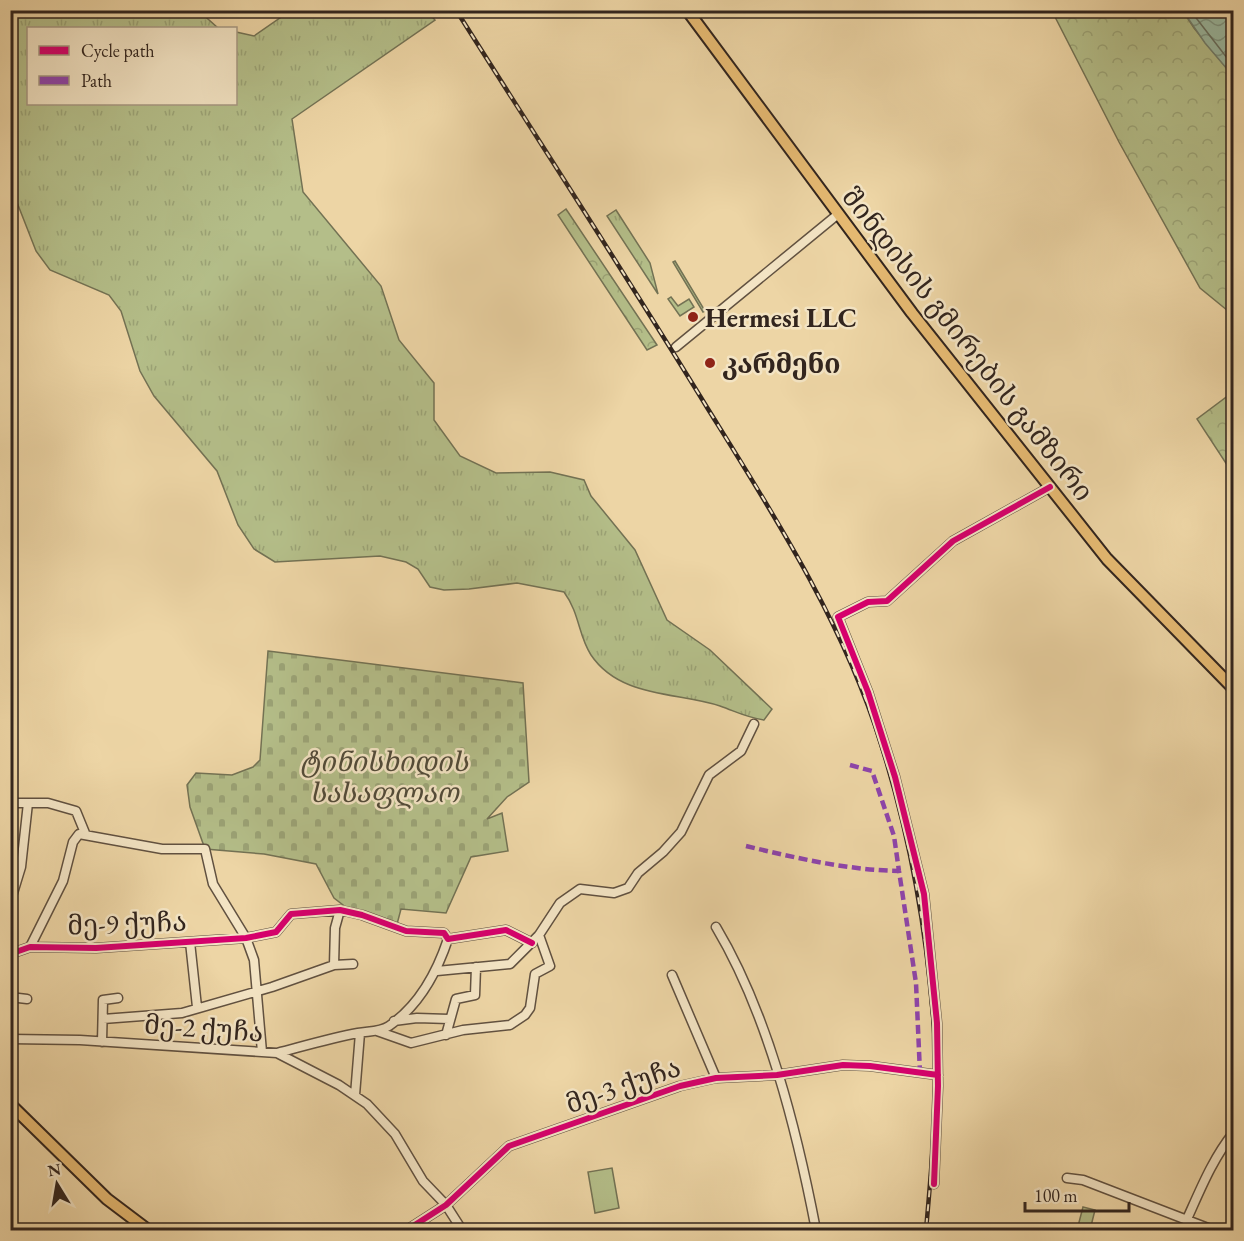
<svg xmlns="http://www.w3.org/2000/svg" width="1244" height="1241" font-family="'EB Garamond','Noto Serif Georgian',serif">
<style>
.grass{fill:url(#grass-tufts);stroke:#737254;stroke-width:1.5}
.forest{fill:url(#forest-crowns);stroke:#737254;stroke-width:1.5}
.cemetery{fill:url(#cemetery-stones);stroke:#737254;stroke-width:1.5}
.pitch{fill:#b4be89;stroke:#737254;stroke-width:1.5}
.water{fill:url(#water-waves);stroke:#707e6d;stroke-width:1.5}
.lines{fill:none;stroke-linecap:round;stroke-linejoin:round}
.shore{stroke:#666f60;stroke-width:1.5}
.minor-casing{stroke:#615140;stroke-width:11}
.major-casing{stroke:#32251e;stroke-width:14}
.minor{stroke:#f3e4c4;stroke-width:8}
.major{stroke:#e6ba72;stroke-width:10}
.rail-casing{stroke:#32251e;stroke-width:4.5}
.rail{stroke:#f3e4c4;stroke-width:2;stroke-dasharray:7;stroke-linecap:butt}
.quiet{stroke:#8e44ad;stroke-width:4.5;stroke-dasharray:9 4.5;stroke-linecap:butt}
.cycleway-casing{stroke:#f3e4c4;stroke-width:10}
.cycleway{stroke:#d6006c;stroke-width:6}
.poi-dot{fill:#8f2418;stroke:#f3e4c4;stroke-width:2}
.labels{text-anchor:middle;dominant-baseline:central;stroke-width:5;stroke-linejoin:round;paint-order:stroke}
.poi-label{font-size:27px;font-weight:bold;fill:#32251e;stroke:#f3e4c4;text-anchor:start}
.street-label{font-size:27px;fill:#32251e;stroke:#f3e4c4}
.park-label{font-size:27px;font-style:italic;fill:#524b39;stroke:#f3e4c4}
</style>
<defs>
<pattern id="grass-tufts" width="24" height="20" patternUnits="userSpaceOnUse" patternTransform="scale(1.5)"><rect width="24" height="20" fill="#b4be89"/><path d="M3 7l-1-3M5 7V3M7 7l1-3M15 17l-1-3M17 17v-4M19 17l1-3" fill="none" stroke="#9ba376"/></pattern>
<pattern id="forest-crowns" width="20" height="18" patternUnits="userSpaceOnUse" patternTransform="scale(1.5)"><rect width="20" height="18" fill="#b4be89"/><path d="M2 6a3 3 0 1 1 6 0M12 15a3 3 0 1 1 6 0" fill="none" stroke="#9ba376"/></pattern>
<pattern id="cemetery-stones" width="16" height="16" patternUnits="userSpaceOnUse" patternTransform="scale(1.5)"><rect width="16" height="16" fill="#b4be89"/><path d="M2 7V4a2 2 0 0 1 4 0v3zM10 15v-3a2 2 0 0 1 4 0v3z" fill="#9ba376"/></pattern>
<pattern id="water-waves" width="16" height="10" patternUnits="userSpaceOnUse" patternTransform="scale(1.5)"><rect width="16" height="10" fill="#9ab9a1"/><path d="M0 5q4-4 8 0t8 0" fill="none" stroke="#7e9683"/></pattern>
</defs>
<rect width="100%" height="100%" fill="#edd5a5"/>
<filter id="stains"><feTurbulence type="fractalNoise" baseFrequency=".00333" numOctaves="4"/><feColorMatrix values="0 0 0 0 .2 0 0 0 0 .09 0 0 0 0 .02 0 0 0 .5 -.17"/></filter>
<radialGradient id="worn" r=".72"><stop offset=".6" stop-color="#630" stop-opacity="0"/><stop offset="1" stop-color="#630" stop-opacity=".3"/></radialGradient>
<!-- grass -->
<path class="grass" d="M11 10 199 11 218 28H28V104H236V32L254 36 290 11H427L435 20 292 119 303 192 381 286 399 340 434 383V420L460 456 496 473 550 472 584 480 591 496 635 550 667 620 710 650 772 709 764 720C745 717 737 712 720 706 677 692 620 698 591 655 578 635 580 614 564 592L517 583 469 589 444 590 430 587 418 569 406 562 380 556 275 562 254 549 238 525 217 471 154 396 140 371 121 311 109 295 50 270 36 251 11 187Z
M616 210 650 263 658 294 607 216Z
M675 261 705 311 703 312 673 262Z"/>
<!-- forest -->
<path class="forest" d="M1052 11H1183L1194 28 1233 76V315L1200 288 1119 142Z
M566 209 657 345 647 350 558 215Z
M671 297 678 306 689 299 694 307 680 316 668 299Z
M1233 392V474L1197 419Z"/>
<!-- cemetery -->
<path class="cemetery" d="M268 651 523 683 529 782 507 797 487 819 502 813 508 851 471 857 446 913 401 909 396 928 340 910 343 905 334 898 316 864 264 854 205 849 190 807 187 785 196 773 232 775 253 767 260 760Z"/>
<!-- pitch -->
<path class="pitch" d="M612 1168 619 1208 595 1213 588 1172Z
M1083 1207 1095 1210 1090 1230H1077Z"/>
<!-- water -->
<path class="water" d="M1183 11H1233V76L1205 43Z"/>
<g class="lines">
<!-- shore -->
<path class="shore" d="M1190 10 1234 67"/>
<defs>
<path id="minor" d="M676 347 837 215
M10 803H48L76 811 85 833
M10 903 21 867 28 803
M716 927C768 1014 797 1131 816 1230
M190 942 197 1007
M30 947 63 881 73 842 79 834 162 849H205L213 884 246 938 254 960 262 1052
M10 954 30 947 96 948 246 938 276 932 291 914 340 910 362 915 406 931 444 933 448 939 506 930 532 943
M334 965 335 928 340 910
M437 971 510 964 539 935 560 903 580 889 614 893 628 888 638 873 663 852 681 832 709 775 741 751 754 724
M672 975 716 1078
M10 997 27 999
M103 1019 182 1013 272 987 334 965 353 964
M394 1021 417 1018 449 1019
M377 1031 411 1043 463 1030 510 1025 525 1015 530 1008 535 974 550 966 539 935
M446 1035 456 999 475 995 476 967
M10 1039 80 1040 277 1053 339 1085 367 1104 395 1134 423 1181 446 1205 462 1230
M102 1042 103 1000 118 998
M277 1053C304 1046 331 1038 358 1033 369 1031 380 1032 389 1026 420 1005 437 972 448 939
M355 1095 360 1033
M1067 1178 1083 1180 1213 1230
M934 1184 938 1086 937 1023 924 894 895 777 868 692 838 617 868 602 887 601 953 541 1050 487
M407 1230 446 1205 509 1146 680 1086 716 1078 777 1075 843 1065 870 1066 938 1075
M1182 1230C1198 1196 1210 1162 1234 1132"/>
<path id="major" d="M687 10 912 313 1107 559 1234 689
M10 1104 107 1199 148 1230"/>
</defs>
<!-- minor casing -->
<use href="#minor" class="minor-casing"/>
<!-- major casing -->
<use href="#major" class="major-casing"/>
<!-- minor -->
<use href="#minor" class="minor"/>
<!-- major -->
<use href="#major" class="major"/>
<defs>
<path id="rail" d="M456 10C540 143 626 275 708 409 774 515 844 624 881 744 910 836 927 932 934 1028 938 1095 932 1164 926 1230"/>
</defs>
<!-- rail casing -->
<use href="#rail" class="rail-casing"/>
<!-- rail -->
<use href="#rail" class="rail"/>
<!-- quiet -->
<path class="quiet" d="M850 765 872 771 894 836 899 871
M746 846C796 858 847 870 899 871L916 983 920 1073"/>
<defs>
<path id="cycleway" d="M10 954 30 947 96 948 246 938 276 932 291 914 340 910 362 915 406 931 444 933 448 939 506 930 532 943
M934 1184 938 1086 937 1023 924 894 895 777 868 692 838 617 868 602 887 601 953 541 1050 487
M407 1230 446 1205 509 1146 680 1086 716 1078 777 1075 843 1065 870 1066 938 1075"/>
</defs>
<!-- cycleway casing -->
<use href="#cycleway" class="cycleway-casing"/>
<!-- cycleway -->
<use href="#cycleway" class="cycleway"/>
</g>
<!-- markers -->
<g class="poi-dot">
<circle cx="693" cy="317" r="6"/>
<circle cx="710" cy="363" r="6"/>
</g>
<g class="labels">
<!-- poi labels -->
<g class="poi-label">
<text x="705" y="317">Hermesi LLC</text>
<text x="722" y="363">კარმენი</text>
</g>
<!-- street labels -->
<g class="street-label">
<text transform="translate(968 344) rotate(52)">შინდისის გმირების გამზირი</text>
<text transform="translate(127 923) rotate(-2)">მე-9 ქუჩა</text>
<text transform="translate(204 1028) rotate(4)">მე-2 ქუჩა</text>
<text transform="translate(623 1085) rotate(-19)">მე-3 ქუჩა</text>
</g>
<!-- park labels -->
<g class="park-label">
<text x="384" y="761">ტინისხიდის<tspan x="384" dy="31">სასაფლაო</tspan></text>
</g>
</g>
<!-- margin -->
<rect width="1244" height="1241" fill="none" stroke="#edd5a5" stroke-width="36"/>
<rect x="12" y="12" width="1220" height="1217" fill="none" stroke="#32251e" stroke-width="3"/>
<rect x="18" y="18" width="1208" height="1205" fill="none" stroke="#32251e" stroke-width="1.5"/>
<!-- legend -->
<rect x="27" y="27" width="210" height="78" fill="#f3e4c4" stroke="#a69882" stroke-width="1.5"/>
<rect x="39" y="46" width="30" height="9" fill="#d6006c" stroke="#a69882" stroke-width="1.5"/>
<text x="81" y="57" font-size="18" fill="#32251e">Cycle path</text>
<rect x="39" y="76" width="30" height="9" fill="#8e44ad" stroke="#a69882" stroke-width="1.5"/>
<text x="81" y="87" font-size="18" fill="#32251e">Path</text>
<!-- north arrow -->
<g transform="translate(57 1184) rotate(349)" stroke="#f3e4c4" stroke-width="4.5" paint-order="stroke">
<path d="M0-4.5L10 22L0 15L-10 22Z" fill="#32251e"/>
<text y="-9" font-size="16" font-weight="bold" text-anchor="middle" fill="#32251e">N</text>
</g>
<!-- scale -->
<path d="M1025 1202v9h104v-9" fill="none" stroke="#32251e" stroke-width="3"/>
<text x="1034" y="1202" font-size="18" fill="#32251e" stroke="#f3e4c4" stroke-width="4.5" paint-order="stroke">100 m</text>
<rect width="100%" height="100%" filter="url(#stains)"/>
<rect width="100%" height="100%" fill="url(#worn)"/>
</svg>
